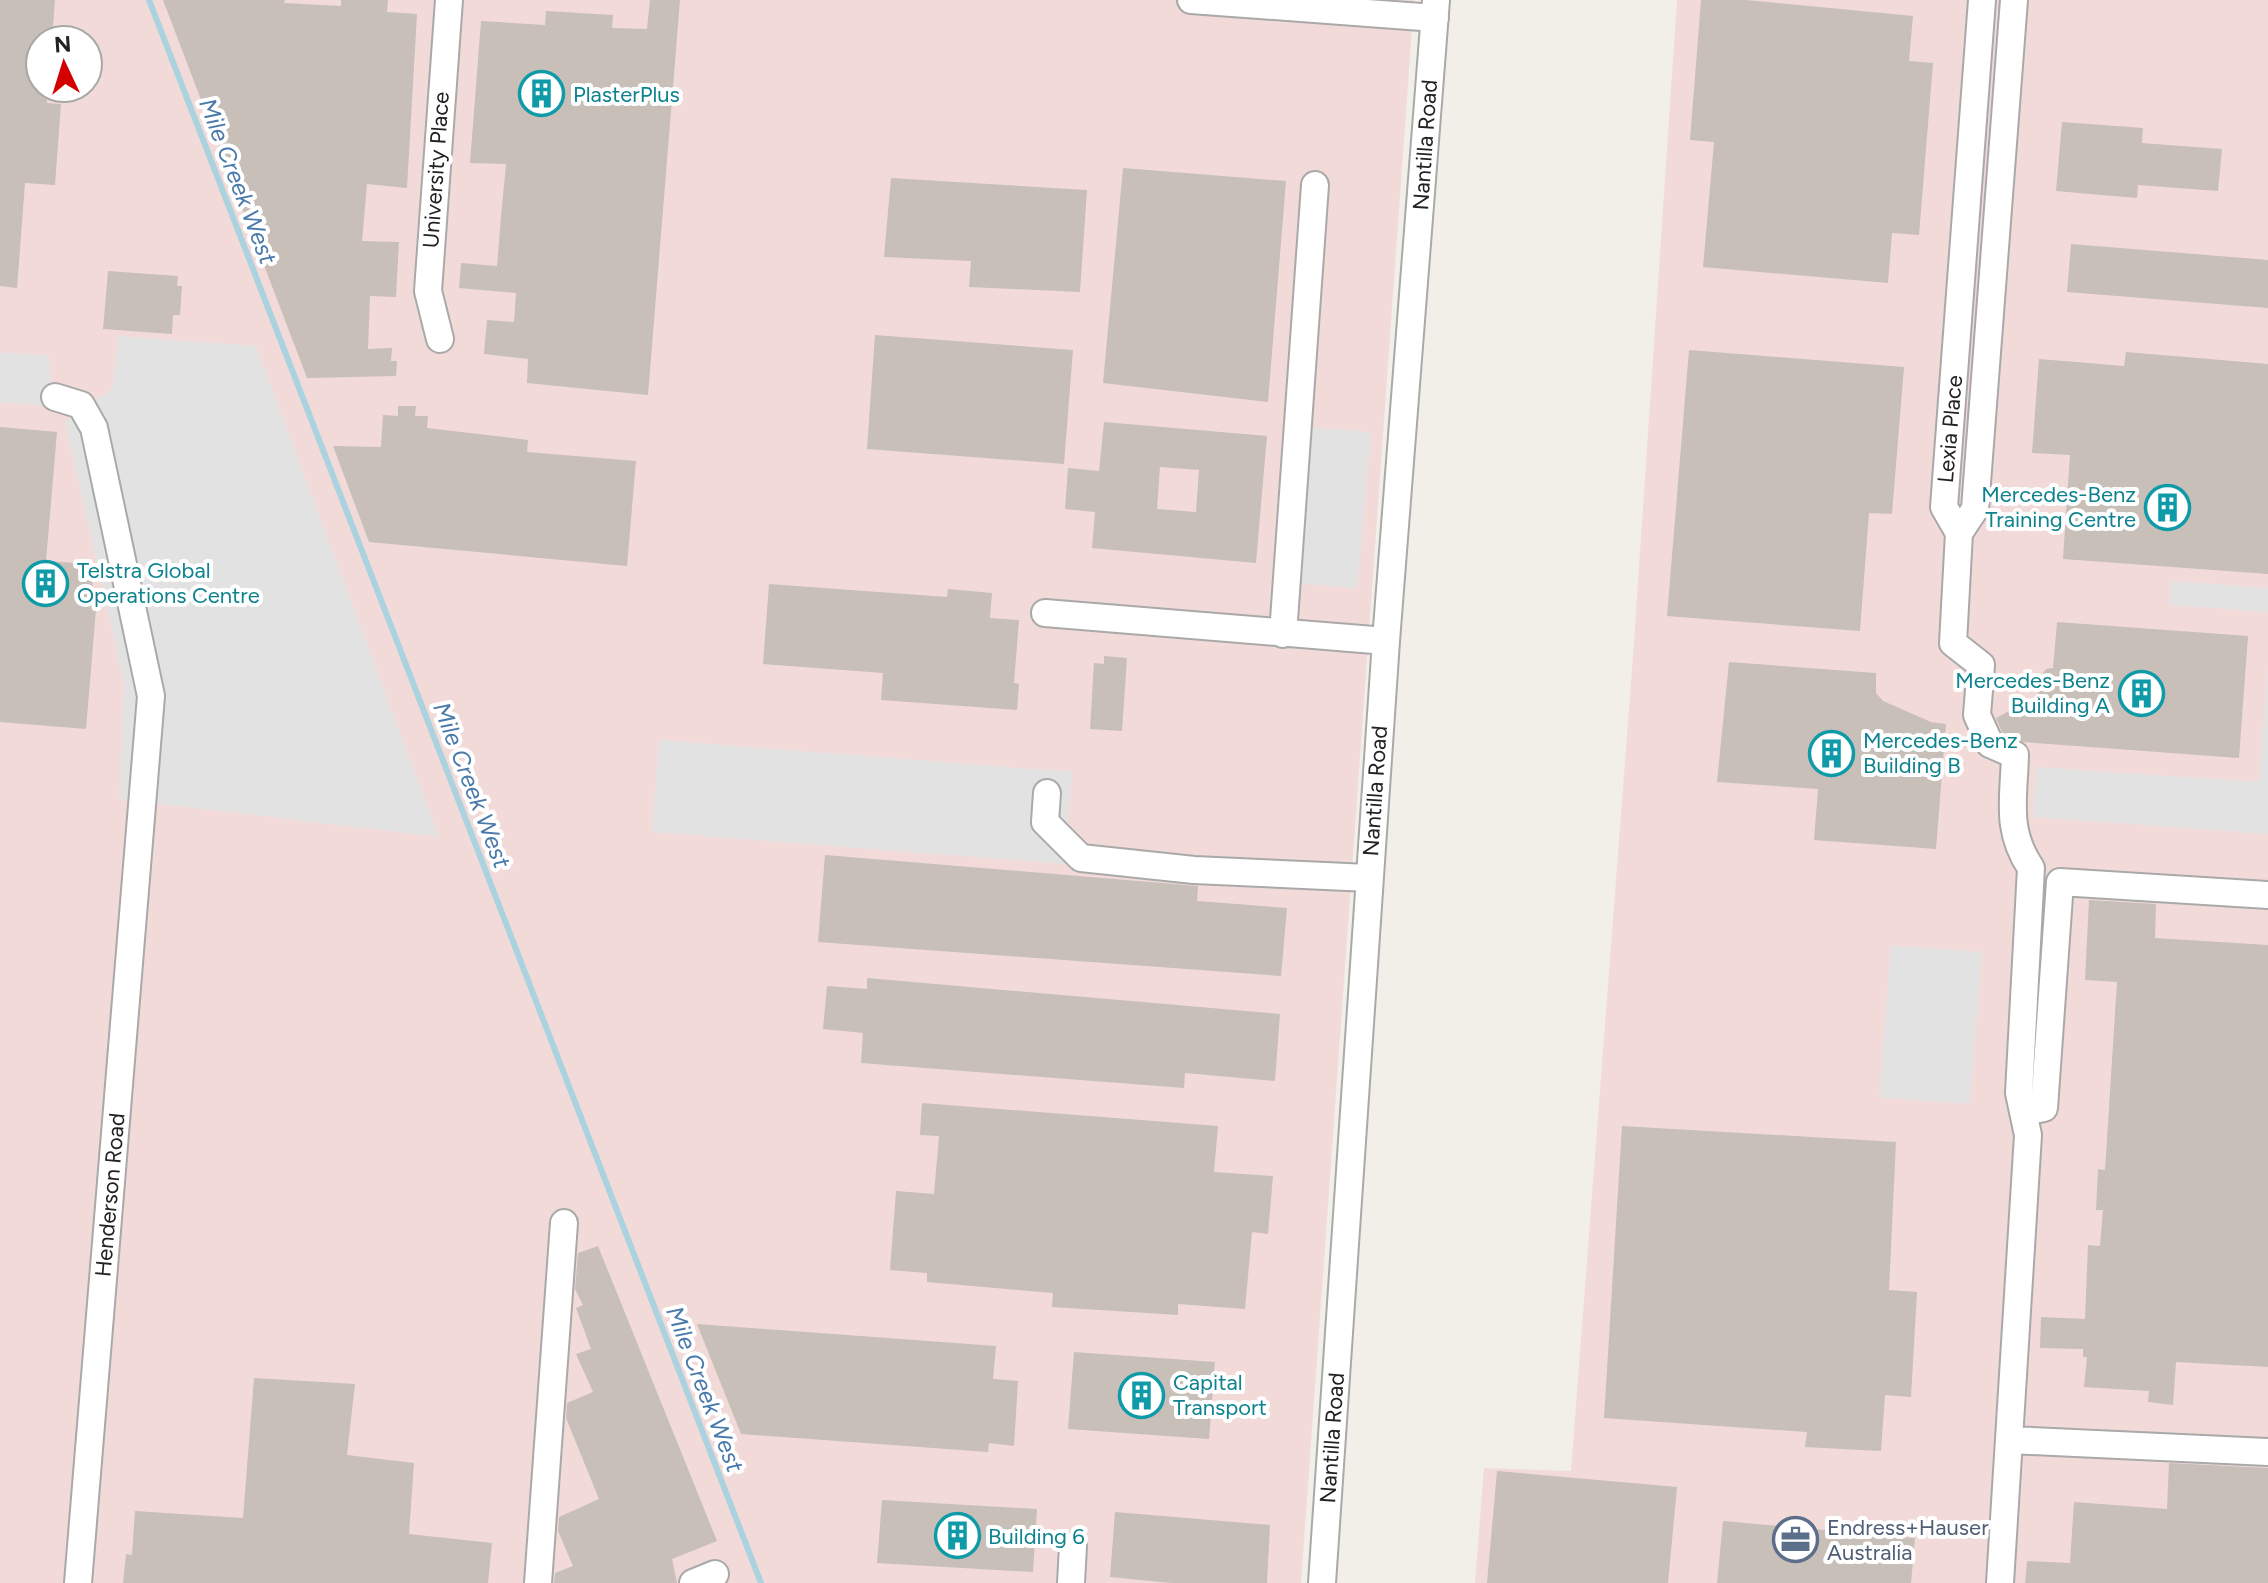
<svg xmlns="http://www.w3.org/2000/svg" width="2268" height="1583" font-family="Figtree,sans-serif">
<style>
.commercial{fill:#f2dad9;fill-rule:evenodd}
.parking{fill:#e2e2e2}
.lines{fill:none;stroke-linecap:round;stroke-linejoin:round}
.stream{stroke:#aad3df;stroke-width:6}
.building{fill:#c7bfb8;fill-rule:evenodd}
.minor-casing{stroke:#a9a9a9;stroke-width:30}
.minor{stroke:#fff;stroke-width:26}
.labels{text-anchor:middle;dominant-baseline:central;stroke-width:8;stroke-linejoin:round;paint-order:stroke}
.culture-label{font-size:22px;fill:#0d838f;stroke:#fff;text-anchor:start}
.street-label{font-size:22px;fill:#222;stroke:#fff}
.service-label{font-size:22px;fill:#4e5e75;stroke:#fff;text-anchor:start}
.water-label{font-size:24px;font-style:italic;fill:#4a7aab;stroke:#fff}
</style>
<rect width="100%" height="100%" fill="#f2efe9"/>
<!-- commercial -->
<path class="commercial" d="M0 0H1414L1301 1583H0ZM40 40H88V88H40Z
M1677 0H2268V1583H1475L1484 1468 1571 1471 1633 657Z"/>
<!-- parking -->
<path class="parking" d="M119 336 256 346 439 837 119 799 124 684 65 421 112 389Z
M0 352 49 356 52 407 0 402Z
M1310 427 1371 432 1357 588 1296 583Z
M2171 581 2268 588V612L2169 605Z
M2268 664V834L2033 817 2036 767 2259 782Z
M659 740 1072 772 1065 864 652 832Z
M1891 945 1982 952 1970 1104 1879 1097Z"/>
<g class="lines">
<!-- stream -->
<path class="stream" d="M149 0 761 1583"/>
</g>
<!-- building -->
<path class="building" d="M0 0H55L52 40H40V88H48L47 103 61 104 55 185 25 183 17 288 0 286Z
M163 0H285L284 3 341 6V0H388L387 12 417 14 407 188 367 184 362 241 399 242 396 297 370 296 368 349 392 348 391 361H397L396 376 307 378Z
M650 0H680L648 395 527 383 528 359 484 354 487 320 514 322 516 293 459 288 461 263 497 266 501 217 506 164 470 163 481 21 545 25 546 11 613 15 612 28 647 29Z
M1701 0H1746L1913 16 1909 61 1933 63 1919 235 1892 233 1888 283 1703 267 1714 142 1690 140Z
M2062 122 2143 128 2142 143 2222 149 2218 191 2138 185 2137 198 2056 191Z
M1123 168 1286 181 1268 402 1103 383Z
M891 178 1087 190 1080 292 969 287 971 261 884 257Z
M2071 244 2268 260V308L2067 292Z
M108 271 178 276 177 286H182L180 315H173L172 334 103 329Z
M875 335 1073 350 1064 464 867 449Z
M1689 350 1904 367 1892 514 1869 513 1860 631 1667 616Z
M2126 352 2268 364V574L2063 559 2070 455 2032 453 2039 359 2124 366Z
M398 406H416L415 416H428L427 428 528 440 527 452 636 461 627 566 369 542 333 446 381 447 383 415 398 416Z
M1104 422 1267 436 1256 563 1092 548 1095 512 1065 509 1068 468 1099 471ZM1160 467 1199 470 1196 512 1157 509Z
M0 427 57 432 46 561 90 564 96 609 86 729 0 722Z
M769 584 947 597 948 589 992 593 990 618 1019 620 1014 683 1019 684 1017 710 881 700 883 673 763 664Z
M2057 622 2248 636 2239 758 2023 742 2002 732 1996 718 2036 697 2041 689 2040 678 2046 669 2053 668Z
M1104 656 1127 658 1122 731 1090 729 1094 663 1104 664Z
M1729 662 1876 673V693L1883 701 1931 722 1946 724 1936 849 1814 840 1818 789 1717 782Z
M825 855 1198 886 1197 901 1287 908 1281 976 818 942Z
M2089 900 2156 904 2155 938 2268 945V1367L2176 1362 2173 1405 2148 1402 2149 1391 2084 1387 2087 1357H2083V1349L2040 1348 2041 1317 2085 1319 2088 1245 2100 1246 2103 1210H2096L2098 1169 2105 1170 2117 982 2085 980Z
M867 978 1280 1014 1275 1081 1185 1073 1184 1088 861 1063 863 1033 823 1029 827 986 867 989Z
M922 1103 1218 1126 1214 1172 1273 1176 1268 1234 1252 1232 1245 1309 1178 1304V1315L1052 1307 1053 1293 927 1282V1273L890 1270 896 1191 934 1194 939 1136 920 1135Z
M1622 1126 1896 1142 1889 1290 1917 1292 1911 1397 1885 1395 1881 1451 1805 1447 1807 1432 1604 1418Z
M598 1246 717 1541 672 1559 677 1583H554L555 1573 573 1566 558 1531 559 1517 599 1499 566 1418 567 1403 593 1392 576 1354 591 1349 576 1308 583 1305 575 1289 578 1253Z
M697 1324 996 1346 993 1379 1018 1381 1014 1446 989 1443 988 1452 741 1434Z
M1074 1352 1215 1362 1209 1439 1068 1429Z
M254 1378 355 1384 347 1455 414 1463 409 1534 492 1543 488 1583H123L126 1554 132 1555 135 1511 243 1518Z
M2169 1463 2268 1468V1583H2025L2027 1561 2070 1563 2074 1502 2167 1509Z
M1497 1471 1677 1487 1668 1583H1487Z
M882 1500 1037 1509 1033 1572 877 1563Z
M1115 1512 1270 1525 1267 1583H1171L1110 1577Z
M1723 1521 1915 1538 1911 1583H1717Z"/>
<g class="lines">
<defs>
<path id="minor" d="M1191 0 1435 18
M440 339 428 291 449 0
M55 397 81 405 94 428 151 696 78 1583
M1959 533 1944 507 1982 0
M1045 613 1386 641
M1283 634 1315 185
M1047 793 1045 822 1081 858 1194 870 1369 878
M2023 1112 2044 1108 2060 882 2268 895
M2010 1440 2268 1452
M538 1583 564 1223
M693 1583 715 1574
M1071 1583 1073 1546
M1322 1583 1386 641 1436 0
M2000 1583 2028 1135 2019 1093 2031 868C2005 830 2014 798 2015 755L1990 744 1977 715 1981 665 1953 643 1959 533 1975 509 2014 0"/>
</defs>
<!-- minor casing -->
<use href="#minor" class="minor-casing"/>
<!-- minor -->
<use href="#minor" class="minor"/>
</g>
<!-- icons -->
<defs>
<symbol id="building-ring" viewBox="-11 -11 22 22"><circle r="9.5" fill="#fff" stroke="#0f9aa8" stroke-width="1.5"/><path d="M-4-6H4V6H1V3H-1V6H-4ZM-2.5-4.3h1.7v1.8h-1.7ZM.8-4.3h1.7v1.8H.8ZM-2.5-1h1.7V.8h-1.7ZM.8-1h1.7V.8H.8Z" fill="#0f9aa8"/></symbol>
<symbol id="office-ring" viewBox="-11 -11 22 22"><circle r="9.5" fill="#fff" stroke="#5c6f8a" stroke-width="1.5"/><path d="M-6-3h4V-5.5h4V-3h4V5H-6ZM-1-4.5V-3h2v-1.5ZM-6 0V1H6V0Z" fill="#5c6f8a"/></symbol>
</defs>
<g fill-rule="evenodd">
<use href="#building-ring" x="516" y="68" width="51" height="51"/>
<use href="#building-ring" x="2142" y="482" width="51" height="51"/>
<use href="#building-ring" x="20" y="558" width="51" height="51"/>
<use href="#building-ring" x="2116" y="668" width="51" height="51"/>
<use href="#building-ring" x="1806" y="728" width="51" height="51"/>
<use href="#building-ring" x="1116" y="1370" width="51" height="51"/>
<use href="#building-ring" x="932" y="1510" width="51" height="51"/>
<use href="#office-ring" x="1770" y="1514" width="51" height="51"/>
</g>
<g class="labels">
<!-- culture labels -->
<g class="culture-label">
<text x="573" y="94">PlasterPlus</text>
<text x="2136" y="494" text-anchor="end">Mercedes-Benz<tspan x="2136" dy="25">Training Centre</tspan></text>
<text x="77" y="570">Telstra Global<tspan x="77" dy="25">Operations Centre</tspan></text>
<text x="2110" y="680" text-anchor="end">Mercedes-Benz<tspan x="2110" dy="25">Building A</tspan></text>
<text x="1863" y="740">Mercedes-Benz<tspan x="1863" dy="25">Building B</tspan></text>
<text x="1173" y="1382">Capital<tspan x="1173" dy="25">Transport</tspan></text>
<text x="988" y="1536">Building 6</text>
</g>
<!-- street labels -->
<g class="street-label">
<text transform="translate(1425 145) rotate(-86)">Nantilla Road</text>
<text transform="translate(436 170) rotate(-86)">University Place</text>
<text transform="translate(1950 429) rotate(-85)">Lexia Place</text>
<text transform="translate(1375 791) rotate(-86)">Nantilla Road</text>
<text transform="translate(110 1195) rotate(-85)">Henderson Road</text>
<text transform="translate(1332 1438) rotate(-86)">Nantilla Road</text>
</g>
<!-- service labels -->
<g class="service-label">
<text x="1827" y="1527">Endress+Hauser<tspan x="1827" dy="25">Australia</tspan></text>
</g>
<!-- water labels -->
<g class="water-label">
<text transform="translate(238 181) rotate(69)">Mile Creek West</text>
<text transform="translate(472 785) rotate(69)">Mile Creek West</text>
<text transform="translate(705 1389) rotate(69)">Mile Creek West</text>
</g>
</g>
<!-- north arrow -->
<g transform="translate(64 64) rotate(356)"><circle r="38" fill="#ffffff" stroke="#a7a7a7" stroke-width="2"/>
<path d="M0-6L14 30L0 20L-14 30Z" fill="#d40000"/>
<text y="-12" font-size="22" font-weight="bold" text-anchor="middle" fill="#222222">N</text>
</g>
</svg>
